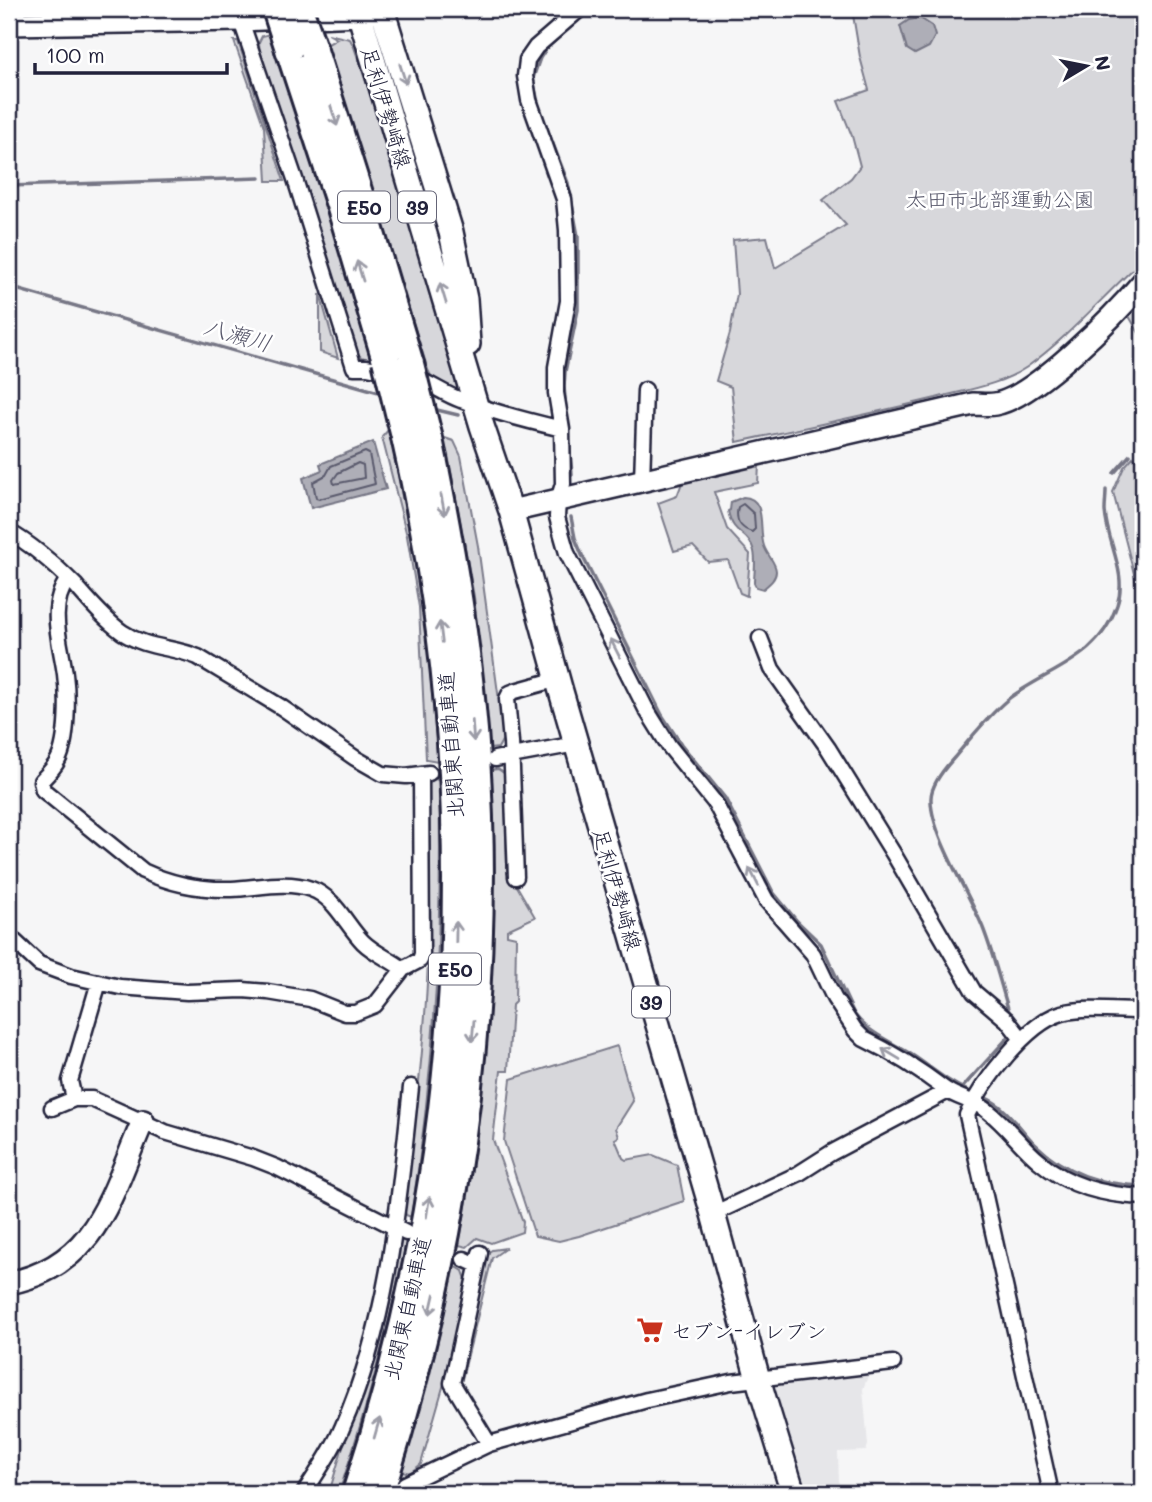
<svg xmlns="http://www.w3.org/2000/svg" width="1152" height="1502" font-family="Mali,'Klee One',sans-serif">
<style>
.built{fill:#e6e6e9}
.green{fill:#d7d7db;stroke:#7c7c8b;stroke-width:2}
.water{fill:#aeaeb7;stroke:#767685;stroke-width:2}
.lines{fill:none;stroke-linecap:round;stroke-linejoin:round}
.shore{stroke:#5a5a6d;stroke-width:2}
.stream{stroke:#767685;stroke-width:3.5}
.street-casing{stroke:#22223b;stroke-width:19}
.secondary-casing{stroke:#22223b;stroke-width:26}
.primary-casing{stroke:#22223b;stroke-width:28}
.highway-casing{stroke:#22223b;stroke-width:32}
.street{stroke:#fff;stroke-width:14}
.secondary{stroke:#fff;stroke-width:21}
.primary{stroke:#fff;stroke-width:23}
.highway{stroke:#fff;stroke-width:26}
.highway-bridge-casing{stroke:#22223b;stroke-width:32;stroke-linecap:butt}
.highway-bridge{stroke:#fff;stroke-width:26}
.oneway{stroke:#9c9ca7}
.labels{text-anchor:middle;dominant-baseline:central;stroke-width:5;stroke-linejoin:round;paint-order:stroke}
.shield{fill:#fff;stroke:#646476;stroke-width:2}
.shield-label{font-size:19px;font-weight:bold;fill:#22223b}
.street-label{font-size:21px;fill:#22223b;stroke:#fff}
.park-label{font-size:21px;fill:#58586b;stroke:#fff}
.poi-label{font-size:21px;fill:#22223b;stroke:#fff;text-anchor:start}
.water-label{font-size:23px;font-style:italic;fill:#5a5a6d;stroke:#fff}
</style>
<rect width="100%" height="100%" fill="#f6f6f7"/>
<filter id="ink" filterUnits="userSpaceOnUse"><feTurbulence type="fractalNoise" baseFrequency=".0143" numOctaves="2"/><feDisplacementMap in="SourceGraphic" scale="14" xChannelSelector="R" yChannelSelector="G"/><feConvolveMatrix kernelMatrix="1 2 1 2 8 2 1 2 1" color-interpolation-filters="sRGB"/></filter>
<g filter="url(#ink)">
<!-- built -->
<path class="built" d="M870 1371 863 1389 868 1445 866 1451 838 1452 839 1484 832 1493H803L773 1386 777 1379Z"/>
<!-- green -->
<path class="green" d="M852 9H1143V256L1133 269C1099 301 1066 339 1027 367 1001 385 966 390 936 398 870 414 804 428 737 442L731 387 716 381 730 333 737 294 733 240 767 237 775 268 846 225 823 200 851 178 860 166 852 136 838 101 869 90 860 57Z
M270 34 276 44 274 49 340 246 373 361 356 355 260 57 259 42 262 36Z
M328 34 350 39 354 47 385 137 463 394 459 395 432 378 428 370 326 45 337 39Z
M234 41H238L284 181H267L264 127Z
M320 294 338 358 320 352Z
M1143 295V340L1126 311Z
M389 429 425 615 438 761 426 759 419 607 407 536 382 437Z
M442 437 454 441 461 456 478 546 504 737 498 748 490 749 474 597 448 455Z
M1133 457 1143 466 1142 605 1113 492 1124 467Z
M759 465 758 483 714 492 727 529 750 554 747 596 740 593 728 560 708 562 693 546 674 551 658 503 677 496 682 483Z
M498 769 505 774 507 873 514 881 535 917 507 930V935L516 937 515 1002 512 1005 508 1071H501L493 1140 523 1222 522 1232 491 1243 477 1238 467 1247 459 1245C489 1088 499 929 491 770Z
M434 779 439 780C443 929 435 1069 411 1217L406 1215 403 1206C415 1125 425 1043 428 961 431 903 429 844 428 785Z
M617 1046 633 1101 616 1128 619 1137 615 1139 623 1158 626 1160 653 1155 677 1165 684 1201 579 1236 559 1241 535 1236 504 1141 511 1079Z
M399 1236 406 1241C390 1327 366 1410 339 1493H329L349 1426Z
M506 1248 492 1258 460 1387 456 1378 484 1255 492 1250Z
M455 1266 463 1271 468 1285 445 1380 421 1464 410 1473 402 1471 435 1353Z"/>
<!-- water -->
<path class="water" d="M920 18 932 26 935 36 929 47 915 54 907 49 900 26 909 20Z
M373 442 386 489 311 508 303 478 322 470 320 464Z
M743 497C768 498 758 530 764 546 767 555 776 563 776 571 776 579 769 584 763 589L756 587 754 583C754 572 757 558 753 548 747 531 733 536 728 511L730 510 731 502Z"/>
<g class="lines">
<!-- shore -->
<path class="shore" d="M365 452 369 454 375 484 319 499 316 498 313 482 326 475 331 466Z
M358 463 363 465 364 478 334 484 333 480 338 473Z
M743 504 754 514 755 529 752 532C739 528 735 520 738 507Z"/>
<!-- stream -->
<path class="stream" d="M9 11 117 9
M9 186 260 178
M9 287 382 393
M433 409 458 415
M1138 444 1143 438
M1114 473 1130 455
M572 474 564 387 565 372 578 310V236L568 183 539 108 533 78 540 58 546 49 590 9
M571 517 575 538 582 555 662 715 681 744 725 798 773 892 797 921 821 944 854 1014C869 1034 892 1042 912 1055 932 1068 951 1085 973 1093
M1010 1015C1001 986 994 956 983 928 970 895 931 834 931 800 930 787 944 769 953 759 970 739 987 717 1007 700 1049 668 1098 661 1117 605 1128 573 1107 543 1105 511 1105 504 1106 497 1106 490
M962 1088 1013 1032
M983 1097C1007 1106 1018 1127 1035 1144 1066 1174 1101 1185 1143 1186"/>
<defs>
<path id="street" d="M237 9 295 179 354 367H367L392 372
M580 9 536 47 527 60 525 76 529 100 564 199 567 230 568 301 556 367V393L562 429 563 484 558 500 557 517 561 532 567 553 646 709 669 746 715 803 766 900 813 954 834 998 855 1030 864 1039C893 1053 921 1071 946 1090 959 1099 977 1101 989 1112 1007 1126 1021 1146 1039 1161 1069 1187 1104 1195 1143 1197
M411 377C430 382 443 394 461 400 493 412 528 421 562 429
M642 480 645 390
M9 532C33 545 56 566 76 586 90 602 105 620 122 632 147 649 171 646 198 657L281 707 355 758 383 774 406 776 429 773
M68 579C47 607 61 644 65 674 68 696 68 741 58 760 54 768 47 775 41 781L43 790 143 871C171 884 201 890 232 889 257 888 286 880 311 889 335 897 346 925 363 942 374 953 390 959 403 969
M760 638 772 669 828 748 893 853 974 992 1007 1020 1021 1038
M495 759 576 744
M516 877 511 742 507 699 510 693 515 691 558 679
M9 936 39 964 71 976 120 987 187 992 243 990 268 992 310 999 345 1013H355L375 1005 403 969 420 960 422 954 421 774
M74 1099 70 1081 99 982
M52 1108 74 1099H92L165 1132 253 1158 276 1167 406 1233
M713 1214 798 1174 831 1153 948 1091
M480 1253 452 1383 489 1444
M464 1259 477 1265
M405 1484 489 1444 647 1400 731 1382 893 1363
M304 1493C317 1472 332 1452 342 1428 389 1322 399 1201 411 1087
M1051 1493 967 1115C982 1082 1027 1023 1062 1013 1084 1007 1119 1011 1143 1011"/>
<path id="secondary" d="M9 24 241 20 360 15 374 12
M511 511 973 404C980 404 988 405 995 404 1034 398 1116 314 1143 282
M9 1283C98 1265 111 1194 143 1121"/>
<path id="primary" d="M358 9 482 426 511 511 560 688 713 1214 758 1379 793 1493
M382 9 451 232 465 299 468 344"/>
<path id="highway" d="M289 49 341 208 386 360
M314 51 361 200 410 364
M356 1493C470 1145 487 794 405 437
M380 1493C463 1234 499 959 470 688 461 604 446 521 429 439"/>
</defs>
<!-- street casing -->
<use href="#street" class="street-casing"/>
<!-- secondary casing -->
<use href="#secondary" class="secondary-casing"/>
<!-- primary casing -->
<use href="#primary" class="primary-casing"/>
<!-- highway casing -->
<use href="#highway" class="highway-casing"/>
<!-- street -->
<use href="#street" class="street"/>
<!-- secondary -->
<use href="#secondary" class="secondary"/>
<!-- primary -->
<use href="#primary" class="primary"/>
<!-- highway -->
<use href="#highway" class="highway"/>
<defs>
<path id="highway-bridge" d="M276 9 289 49
M299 9 314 51
M386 360 405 437
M410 364 429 439"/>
</defs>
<!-- highway-bridge casing -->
<use href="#highway-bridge" class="highway-bridge-casing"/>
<!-- highway-bridge -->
<use href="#highway-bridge" class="highway-bridge"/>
</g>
<!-- one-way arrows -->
<defs><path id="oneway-shaft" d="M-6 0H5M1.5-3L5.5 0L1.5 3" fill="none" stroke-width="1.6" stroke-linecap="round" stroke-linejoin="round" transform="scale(1.75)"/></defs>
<g class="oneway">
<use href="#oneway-shaft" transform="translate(403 74) rotate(72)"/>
<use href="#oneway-shaft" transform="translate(334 116) rotate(72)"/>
<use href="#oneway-shaft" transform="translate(360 271) rotate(-107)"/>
<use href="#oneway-shaft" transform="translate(443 293) rotate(-107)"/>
<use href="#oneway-shaft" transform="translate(443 505) rotate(79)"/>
<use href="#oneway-shaft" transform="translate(441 632) rotate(-97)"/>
<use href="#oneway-shaft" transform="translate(615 648) rotate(-117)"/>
<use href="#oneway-shaft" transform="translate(473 731) rotate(86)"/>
<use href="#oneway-shaft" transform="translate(754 877) rotate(-117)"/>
<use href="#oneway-shaft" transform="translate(456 932) rotate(-89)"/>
<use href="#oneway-shaft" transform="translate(473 1031) rotate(95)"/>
<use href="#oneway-shaft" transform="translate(891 1054) rotate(-149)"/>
<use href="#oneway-shaft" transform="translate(428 1207) rotate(-81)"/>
<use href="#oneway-shaft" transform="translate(432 1304) rotate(103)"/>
<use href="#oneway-shaft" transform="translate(377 1428) rotate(-74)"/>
</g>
</g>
<!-- icons -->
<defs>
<symbol id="supermarket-bare" viewBox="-9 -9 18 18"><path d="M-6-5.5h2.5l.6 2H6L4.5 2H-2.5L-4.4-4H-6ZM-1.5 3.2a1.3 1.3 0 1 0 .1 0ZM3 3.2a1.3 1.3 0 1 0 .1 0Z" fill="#c8321e" stroke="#fff" stroke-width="2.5" paint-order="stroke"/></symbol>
</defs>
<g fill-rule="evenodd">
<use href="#supermarket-bare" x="631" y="1311" width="38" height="38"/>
</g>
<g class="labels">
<!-- shield labels -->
<g class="shield">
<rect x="338" y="191.5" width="52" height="31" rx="5"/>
<rect x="398" y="191.5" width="38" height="31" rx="5"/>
<rect x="429" y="953.5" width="52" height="31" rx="5"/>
<rect x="632" y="986.5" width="38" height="31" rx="5"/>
</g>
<g class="shield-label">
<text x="364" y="207">E50</text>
<text x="417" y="207">39</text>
<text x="455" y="969">E50</text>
<text x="651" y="1002">39</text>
</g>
<!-- street labels -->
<g class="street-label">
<text transform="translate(387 107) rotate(73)">足利伊勢崎線</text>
<text transform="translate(450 745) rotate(-94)">北関東自動車道</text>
<text transform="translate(618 889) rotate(74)">足利伊勢崎線</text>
<text transform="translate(406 1308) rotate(-77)">北関東自動車道</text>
</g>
<!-- park labels -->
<g class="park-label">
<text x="1000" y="198">太田市北部運動公園</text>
</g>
<!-- poi labels -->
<g class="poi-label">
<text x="671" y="1330">セブン-イレブン</text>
</g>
<!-- water labels -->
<g class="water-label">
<text transform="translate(238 334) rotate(16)">八瀬川</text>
</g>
</g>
<!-- margin -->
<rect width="1152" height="1502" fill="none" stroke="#fff" stroke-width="35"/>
<rect x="18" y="18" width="1117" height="1467" fill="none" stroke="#22223b" stroke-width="2.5" filter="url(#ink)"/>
<!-- north arrow -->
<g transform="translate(1086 66) rotate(80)" stroke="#ffffff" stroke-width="5" paint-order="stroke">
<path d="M0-5L12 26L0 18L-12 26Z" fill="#22223b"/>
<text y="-10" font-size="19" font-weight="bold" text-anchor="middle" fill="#22223b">N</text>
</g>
<!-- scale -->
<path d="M35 63v10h192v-10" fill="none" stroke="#22223b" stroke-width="3.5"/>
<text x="46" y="63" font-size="21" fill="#22223b" stroke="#ffffff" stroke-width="5" paint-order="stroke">100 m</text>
</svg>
